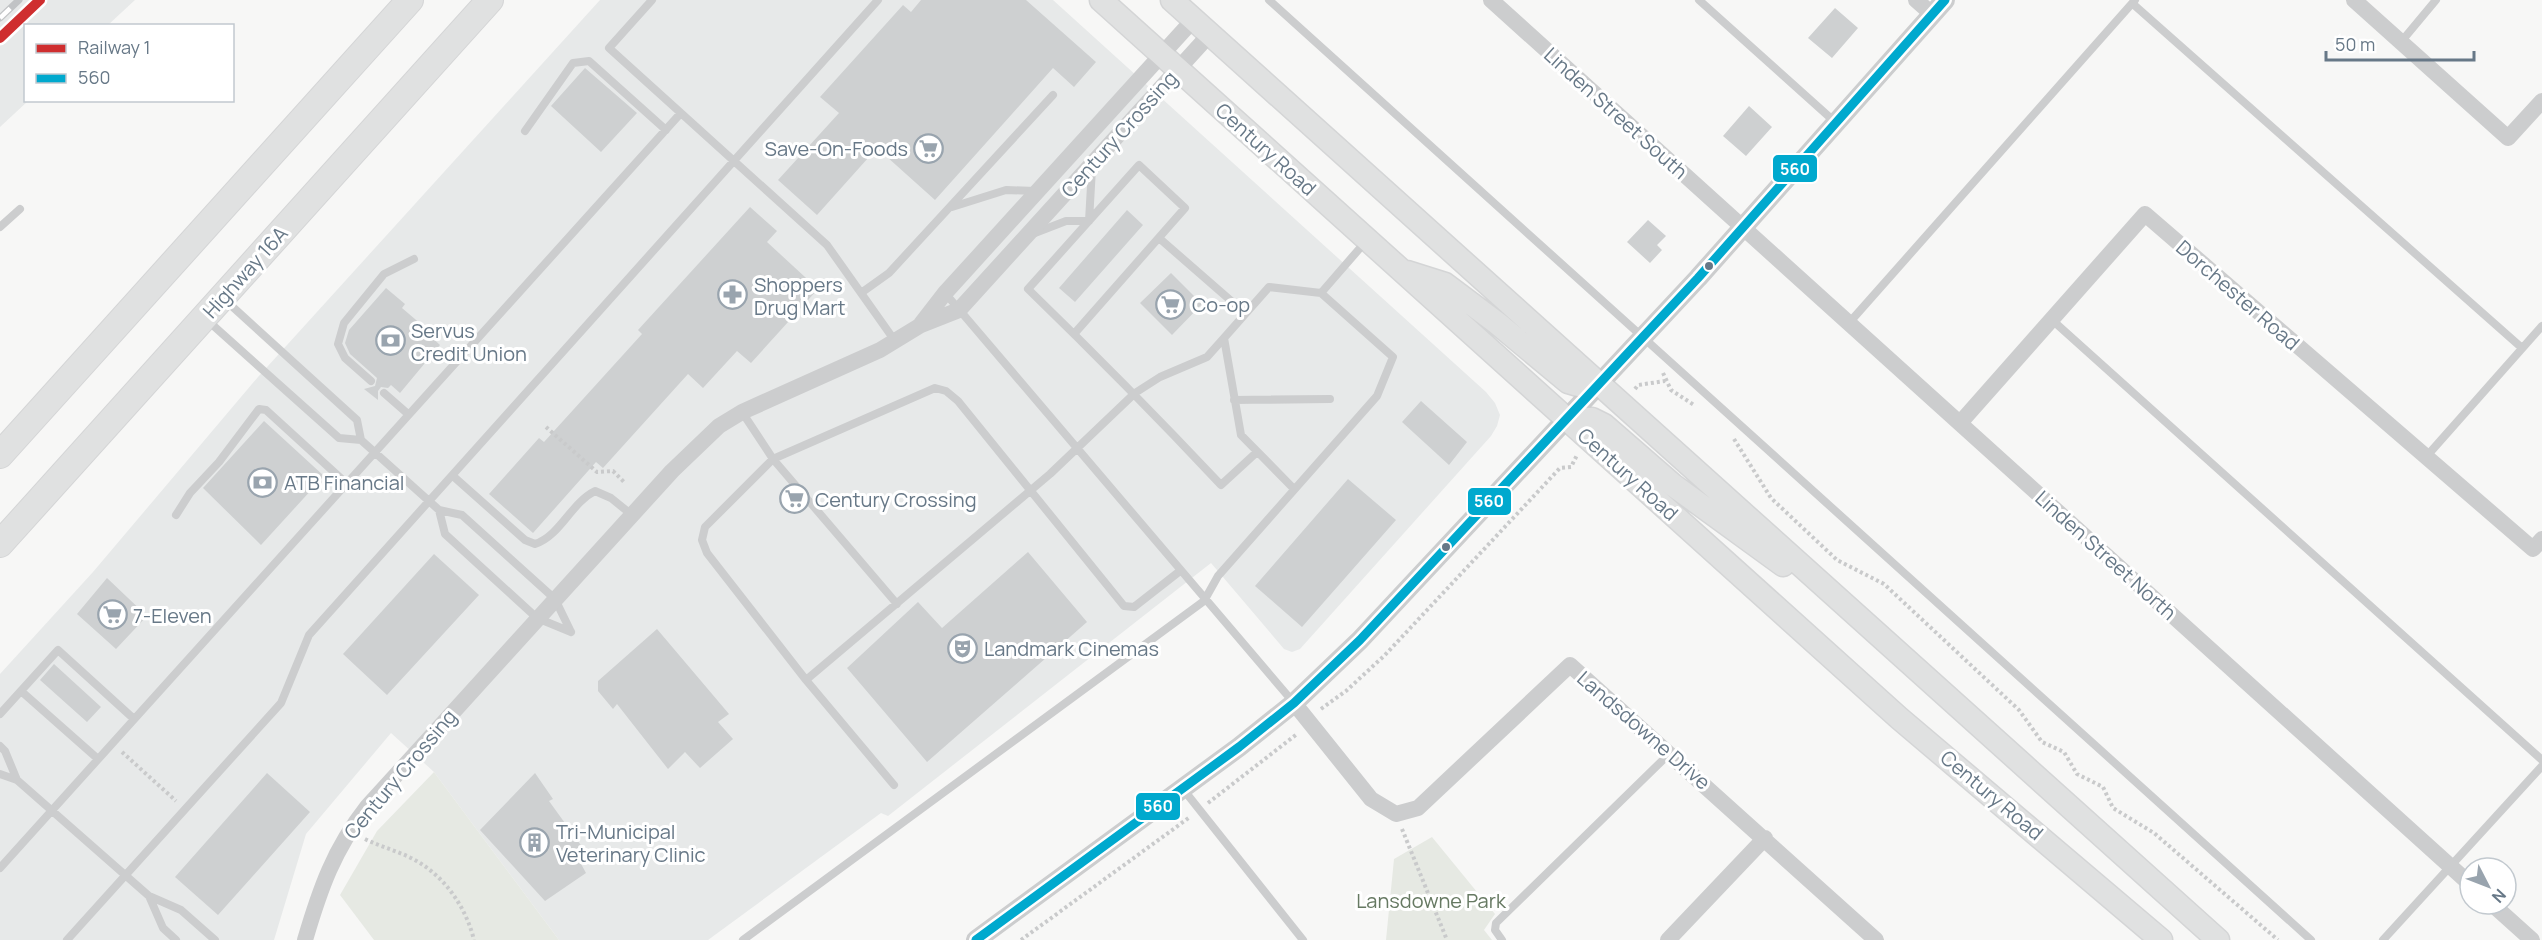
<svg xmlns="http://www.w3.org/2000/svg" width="2542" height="940" font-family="Manrope,sans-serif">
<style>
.built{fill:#e7e9e9}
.green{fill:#e6e9e3}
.building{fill:#ced0d1}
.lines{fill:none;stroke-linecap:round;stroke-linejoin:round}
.secondary-casing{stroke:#d4d5d6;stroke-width:25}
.primary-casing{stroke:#d4d5d6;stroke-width:28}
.path{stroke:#c9cacb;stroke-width:4;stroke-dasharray:3 3;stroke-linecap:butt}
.service{stroke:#cccdce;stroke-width:8}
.minor{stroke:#cccdce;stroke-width:16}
.tertiary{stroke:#cccdce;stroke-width:20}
.secondary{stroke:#e0e1e1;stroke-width:22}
.primary{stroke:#e0e1e1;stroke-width:26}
.rail-casing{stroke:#c1c3c5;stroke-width:7}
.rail{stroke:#fff;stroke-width:4.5;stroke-dasharray:14;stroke-linecap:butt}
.bus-1-casing{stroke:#fff;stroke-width:14}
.bus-1{stroke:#00a9ce;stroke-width:9}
.rail-1-casing{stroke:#fff;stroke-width:15}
.rail-1{stroke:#cf2e2f;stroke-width:10}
.bus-dot{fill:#677887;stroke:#fff;stroke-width:2}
.labels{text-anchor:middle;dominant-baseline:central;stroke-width:6;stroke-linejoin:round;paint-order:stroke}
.street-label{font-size:20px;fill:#677887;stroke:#fff}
.poi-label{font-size:20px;fill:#677887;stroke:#fff;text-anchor:start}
.park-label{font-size:20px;fill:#667962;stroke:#fff}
.line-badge{stroke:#fff;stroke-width:2}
.badge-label{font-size:16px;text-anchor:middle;font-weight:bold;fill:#fff}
</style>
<rect width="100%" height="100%" fill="#f7f7f6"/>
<!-- built -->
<path class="built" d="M0 0H135L108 25 26 26V100L28 101 0 127Z
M600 0H1053L1486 392 1495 403 1500 415 1497 426 1491 436 1300 649 1292 652 1284 649 1211 563 888 816 881 813 708 940H559L434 772 391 733 306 834 274 940H0V674L93 572 258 377Z"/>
<!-- green -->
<path class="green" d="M434 772 559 940H374L340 895 377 831Z
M1432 837 1495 914 1484 930 1492 940H1386L1394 859Z"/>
<!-- building -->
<path class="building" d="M921 0H1026L1096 62 1074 87 1053 68 935 200 877 148 817 215 778 180 839 113 820 97 903 5 911 12Z
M1835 8 1858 28 1832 58 1808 38Z
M585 68 637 113 601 152 551 106Z
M1749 106 1772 127 1746 156 1723 136Z
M750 207 777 231 767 242 818 289 751 363 737 351 703 388 688 374 603 468 596 462 533 533 489 494 539 438 544 442 642 334 638 330Z
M1127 210 1143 225 1075 302 1059 288Z
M1648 220 1666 236 1657 245 1662 250 1650 263 1627 242Z
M1171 273 1202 304 1172 335 1140 303Z
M386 288 405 304 402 308 429 331 427 333 440 345 400 393 391 385 388 388 381 387 378 391V400L364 389 375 386 377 378 350 354 345 343 349 330Z
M1421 401 1467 442 1449 465 1402 422Z
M264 421 324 476 261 545 203 488Z
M1348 479 1396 520 1302 627 1255 586Z
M1028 552 1087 622 927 762 847 668 918 602 942 628Z
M434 554 479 595 387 695 343 654Z
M107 578 147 616 116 649 77 614Z
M657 629 729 714 718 722 733 739 700 768 685 752 668 769 617 704 613 709 598 691V681Z
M54 664 101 707 87 722 40 680Z
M267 773 310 812 218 915 175 877Z
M535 773 553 799 549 801 588 855 580 862 586 873 545 901 480 830Z"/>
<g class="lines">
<defs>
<path id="secondary" d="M1101 0 1899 718 2161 940
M1172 0 2218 940
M1407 272 1445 284 1497 323 1568 382 1578 385 1600 382
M1566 418 1592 419 1604 425 1673 485 1783 565"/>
<path id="primary" d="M0 455 410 0
M0 544 490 0"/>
</defs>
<!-- secondary casing -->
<use href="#secondary" class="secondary-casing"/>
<!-- primary casing -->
<use href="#primary" class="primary-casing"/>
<!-- path -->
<path class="path" d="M1663 373 1671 390 1694 405
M1635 389 1638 385 1665 381
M546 427 597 472 613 471 625 483
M1734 439 1771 498 1837 560 1884 584 2019 710 2042 742 2064 752 2077 774 2103 787 2113 808 2154 833 2278 940
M1321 709 1346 691 1385 655 1560 468 1571 467 1577 455
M122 752 176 801
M1208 803 1297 734
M1402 829 1447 940
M365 839C381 847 398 851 413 859 444 875 466 907 474 940
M1021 940 1190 817"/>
<!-- service -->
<path class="service" d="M652 0 609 48 827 245 895 341
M1269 0 2311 940
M1699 0 1835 122
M2133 4 2522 348
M2401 42 2436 0
M525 131 573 63 589 61 666 130
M952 207 1006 190 1035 191
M0 227 20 209
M1035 233 1066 221H1089L1092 168
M1159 238 1245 313
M861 293 889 273 1053 95
M945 293 1294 703
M224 299 357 420 361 440
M2051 319 2542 760
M207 320 339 438 361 440 439 510 462 515 555 599 571 632
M1849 323 2135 0
M1074 334 1185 208 1139 165 1028 289C1094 353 1158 418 1221 485L1257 452
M371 381 345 358 338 344 344 323 384 274 414 259
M384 393 408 414
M1234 400 1330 399
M742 412 773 459 705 527 702 540 707 553 806 680
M2426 457 2542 326
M453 476 525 540 535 544C560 536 571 503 595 491L611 498 632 515
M1294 489 1241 435 1224 338 1269 287 1321 293
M439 510 445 534 537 618 571 632
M176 515 190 493 219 462 259 409 266 410 346 483
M897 604 773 459 935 388 946 391 958 401 1124 606 1134 607 1180 571
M21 691 98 759
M0 714 58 650 134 719
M0 746 5 751 17 780
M0 774 17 780 149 896 181 910 215 940
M894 785 806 680 1050 474 1135 393 1160 377 1207 357 1224 338
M1183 789 1303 940
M0 868 680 114
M149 896 163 928 176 940
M67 940 281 703 309 635 878 0
M743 940 1204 601 1218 576 1377 396 1393 357 1321 293 1367 240
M1502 940 1495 930 1496 923 1670 753
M2383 940 2542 766"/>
<!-- minor -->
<path class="minor" d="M1491 0 2470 884
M1916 0 1933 15
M2354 0 2508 138 2542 101
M921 324 945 293 1194 19
M1960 423 2145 214 2533 549 2542 539
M1294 703 1371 799 1396 814 1418 808 1570 665 1876 940
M2492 904 2532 940
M305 940C320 889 334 849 367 807L672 471 719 426 742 412 880 350 921 325 959 310 1210 34
M1668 940 1765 838"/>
<!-- tertiary -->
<path class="tertiary" d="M976 940 1239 747 1294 703 1360 640 1698 278 1945 0"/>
<!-- secondary -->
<use href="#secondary" class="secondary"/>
<!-- primary -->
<use href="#primary" class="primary"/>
<defs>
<path id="rail" d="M0 18 19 0"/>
</defs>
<!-- rail casing -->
<use href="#rail" class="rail-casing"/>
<!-- rail -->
<use href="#rail" class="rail"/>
<defs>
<path id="bus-1" d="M976 940 1239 747 1294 703 1360 640 1698 278 1945 0"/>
</defs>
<!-- bus-1 casing -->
<use href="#bus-1" class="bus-1-casing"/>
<!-- bus-1 -->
<use href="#bus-1" class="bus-1"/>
<defs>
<path id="rail-1" d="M0 38 40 0"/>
</defs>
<!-- rail-1 casing -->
<use href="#rail-1" class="rail-1-casing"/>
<!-- rail-1 -->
<use href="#rail-1" class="rail-1"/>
</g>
<!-- icons -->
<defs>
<symbol id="supermarket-ring" viewBox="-11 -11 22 22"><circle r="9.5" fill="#fff" stroke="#99a4ae" stroke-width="1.5"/><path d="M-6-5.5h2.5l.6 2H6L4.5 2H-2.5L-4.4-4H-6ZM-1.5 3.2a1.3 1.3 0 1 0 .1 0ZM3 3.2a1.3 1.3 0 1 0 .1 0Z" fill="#99a4ae"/></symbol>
<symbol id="pharmacy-ring" viewBox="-11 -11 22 22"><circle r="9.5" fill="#fff" stroke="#99a4ae" stroke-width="1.5"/><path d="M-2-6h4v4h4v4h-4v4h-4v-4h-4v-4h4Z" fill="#99a4ae"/></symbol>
<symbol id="bank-ring" viewBox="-11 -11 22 22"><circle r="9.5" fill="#fff" stroke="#99a4ae" stroke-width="1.5"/><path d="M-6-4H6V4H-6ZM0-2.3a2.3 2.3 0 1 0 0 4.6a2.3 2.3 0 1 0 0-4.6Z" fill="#99a4ae"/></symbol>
<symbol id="theatre-ring" viewBox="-11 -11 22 22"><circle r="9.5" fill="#fff" stroke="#99a4ae" stroke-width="1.5"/><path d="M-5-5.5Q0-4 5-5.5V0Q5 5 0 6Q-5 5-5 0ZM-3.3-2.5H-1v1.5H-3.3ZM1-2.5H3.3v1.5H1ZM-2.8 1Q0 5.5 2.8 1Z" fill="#99a4ae"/></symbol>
<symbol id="building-ring" viewBox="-11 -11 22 22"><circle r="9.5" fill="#fff" stroke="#99a4ae" stroke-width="1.5"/><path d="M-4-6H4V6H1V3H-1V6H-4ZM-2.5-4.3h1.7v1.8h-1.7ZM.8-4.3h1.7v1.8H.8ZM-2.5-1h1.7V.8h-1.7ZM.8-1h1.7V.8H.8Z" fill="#99a4ae"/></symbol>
</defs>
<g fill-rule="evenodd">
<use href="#supermarket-ring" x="912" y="132" width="33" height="33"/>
<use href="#pharmacy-ring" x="716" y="278" width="33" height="33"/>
<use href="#supermarket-ring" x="1154" y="288" width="33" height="33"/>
<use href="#bank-ring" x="374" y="324" width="33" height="33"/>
<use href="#bank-ring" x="246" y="466" width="33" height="33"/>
<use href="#supermarket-ring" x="778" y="482" width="33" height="33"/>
<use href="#supermarket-ring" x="96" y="598" width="33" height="33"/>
<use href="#theatre-ring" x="946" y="632" width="33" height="33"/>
<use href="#building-ring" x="518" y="826" width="33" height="33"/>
</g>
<!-- markers -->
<g class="bus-dot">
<circle cx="1709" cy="266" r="5"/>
<circle cx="1446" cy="547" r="5"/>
</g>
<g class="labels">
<!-- street labels -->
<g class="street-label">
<text transform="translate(1616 113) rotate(42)">Linden Street South</text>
<text transform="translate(1119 134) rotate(-48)">Century Crossing</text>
<text transform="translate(1266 149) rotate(42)">Century Road</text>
<text transform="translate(245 272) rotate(-48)">Highway 16A</text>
<text transform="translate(2238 295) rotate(41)">Dorchester Road</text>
<text transform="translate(1628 474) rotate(42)">Century Road</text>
<text transform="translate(2106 555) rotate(42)">Linden Street North</text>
<text transform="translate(1644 730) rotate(41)">Landsdowne Drive</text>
<text transform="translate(400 774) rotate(-50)">Century Crossing</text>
<text transform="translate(1992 795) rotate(40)">Century Road</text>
</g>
<!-- poi labels -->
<g class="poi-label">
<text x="908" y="148" text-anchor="end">Save-On-Foods</text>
<text x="754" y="284">Shoppers<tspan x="754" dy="23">Drug Mart</tspan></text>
<text x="1192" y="304">Co-op</text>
<text x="411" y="330">Servus<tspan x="411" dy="23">Credit Union</tspan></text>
<text x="284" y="482">ATB Financial</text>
<text x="815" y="499">Century Crossing</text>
<text x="133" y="615">7-Eleven</text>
<text x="984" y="648">Landmark Cinemas</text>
<text x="556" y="831">Tri-Municipal<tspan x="556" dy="23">Veterinary Clinic</tspan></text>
</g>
<!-- park labels -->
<g class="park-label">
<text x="1431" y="900">Lansdowne Park</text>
</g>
</g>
<g class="line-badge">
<rect x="1772" y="154" width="46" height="29" rx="6" fill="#00a9ce"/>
<rect x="1467" y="487" width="45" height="29" rx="6" fill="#00a9ce"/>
<rect x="1135" y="792" width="46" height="29" rx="6" fill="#00a9ce"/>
</g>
<g class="badge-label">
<text x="1795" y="175">560</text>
<text x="1489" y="507">560</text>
<text x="1158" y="812">560</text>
</g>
<!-- legend -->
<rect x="24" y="24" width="210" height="78" fill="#ffffff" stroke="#c2c9cf" stroke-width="1.5"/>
<rect x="36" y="44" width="30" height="9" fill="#cf2e2f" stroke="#c2c9cf" stroke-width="1.5"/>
<text x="78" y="54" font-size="18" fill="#677887">Railway 1</text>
<rect x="36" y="74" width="30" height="9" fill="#00a9ce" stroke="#c2c9cf" stroke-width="1.5"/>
<text x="78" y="84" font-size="18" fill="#677887">560</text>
<!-- north arrow -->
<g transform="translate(2488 886) rotate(132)"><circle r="28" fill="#ffffff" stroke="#c2c9cf" stroke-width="1.5"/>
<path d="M0-4.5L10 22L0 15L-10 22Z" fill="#99a4ae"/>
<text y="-9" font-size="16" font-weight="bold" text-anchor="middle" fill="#677887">N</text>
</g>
<!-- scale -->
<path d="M2326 51v9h148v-9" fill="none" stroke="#677887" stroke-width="3"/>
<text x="2335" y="51" font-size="18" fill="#677887" stroke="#ffffff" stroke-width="4.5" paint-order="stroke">50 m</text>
</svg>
